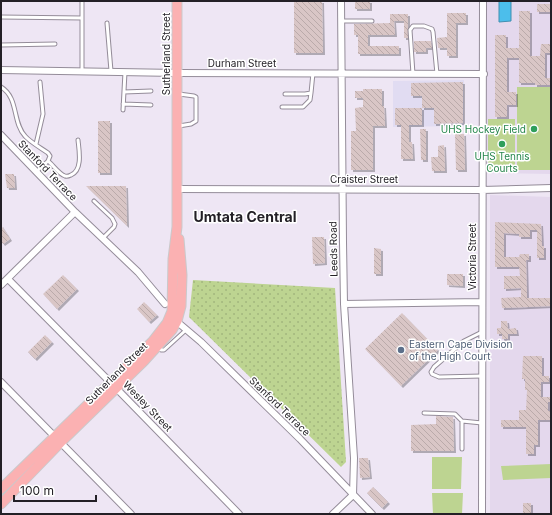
<svg xmlns="http://www.w3.org/2000/svg" width="552" height="515" font-family="Inter,sans-serif">
<style>
.built{fill:#e4d8ed}
.medical{fill:#e1dcf2}
.grass{fill:#bdd491}
.park{fill:url(#park-dots)}
.water{fill:#4cbeeb;stroke:#408fb0}
.building{fill:url(#building-back-hatch);filter:url(#shadow)}
.lines{fill:none;stroke-linecap:round;stroke-linejoin:round}
.lane-casing{stroke:#948c99;stroke-width:5}
.street-casing{stroke:#948c99;stroke-width:8}
.primary-casing{stroke:#cac9cb;stroke-width:11}
.lane{stroke:#fff;stroke-width:3}
.street{stroke:#fff;stroke-width:6}
.primary{stroke:#fbb1b2;stroke-width:9}
.leisure-dot{fill:#2e9e5b;stroke:#fff;stroke-width:1.5}
.service-dot{fill:#5c6f8a;stroke:#fff;stroke-width:1.5}
.labels{text-anchor:middle;dominant-baseline:central;stroke-width:3;stroke-linejoin:round;paint-order:stroke}
.street-label{font-size:10px;fill:#232026;stroke:#fff}
.leisure-label{font-size:10px;fill:#27864d;stroke:#fff;text-anchor:end}
.service-label{font-size:10px;fill:#4e5e75;stroke:#fff;text-anchor:start}
.district-label{font-size:14px;font-weight:bold;fill:#232026;stroke:#fff}
</style>
<defs>
<pattern id="park-dots" width="8" height="8" patternUnits="userSpaceOnUse"><rect width="8" height="8" fill="#bdd491"/><path d="M2 2h.1M6 6h.1" fill="none" stroke="#a2b67d" stroke-width="1.8" stroke-linecap="round"/></pattern>
<pattern id="building-back-hatch" width="6" height="6" patternUnits="userSpaceOnUse"><rect width="6" height="6" fill="#d9c6c6"/><path d="M-1 5l2 2M0 0l6 6M5-1l2 2" fill="none" stroke="#baaaaa"/></pattern>
<filter id="shadow"><feDropShadow dx="2" dy="2" stdDeviation="0" flood-color="#0004"/></filter>
</defs>
<rect width="100%" height="100%" fill="#eee6f4"/>
<!-- built -->
<path class="built" d="M485 1H551V174L485 173Z
M490 195 551 197V514H490Z"/>
<!-- medical -->
<path class="medical" d="M464 80V126L393 127V81Z"/>
<!-- grass -->
<path class="grass" d="M517 87H551V170H517Z
M488 119H515V170H488Z
M432 457H462L461 489H432Z
M551 464V478L503 480 501 466Z
M432 493H463L462 514H433Z"/>
<!-- park -->
<path class="park" d="M193 280 335 288 346 462 341 467 189 317Z"/>
<!-- water -->
<path class="water" d="M499 1H511V21L499 22Z"/>
<!-- building -->
<path class="building" d="M294 1H322L323 53H294Z
M355 1H370V9H355Z
M537 4H551V12H537Z
M519 11H530V56H540L541 44H551V53H545V78H551V85H535V83H519V58H507V92H516V105H507V117H495V35H506V48H519Z
M447 13H466V23H456V56H447V48H438L437 38 447 37Z
M390 14H408V38H404V21H394L395 35H368V46H399V54H358V35H354V24L390 23Z
M414 41H431L432 48H426V52H414Z
M463 82V123L434 124V108H422V96H411V83Z
M363 89H382V106H384L385 126H373V170H351V131H356L355 108 363 107V98H355V91H363Z
M395 108H422V125H409V142H412L413 159H401V125H395Z
M98 121H110V173H98Z
M420 129H426V160H421Z
M455 134H464L465 170H456Z
M444 145 445 171H432L431 157H438V146Z
M5 174H14L15 188H7Z
M86 186H126L127 226Z
M495 222 541 224 542 246H544V258H537V230H530V237H519V234L504 233V257H519L520 254H529V260H526L527 298H551V306L502 308 501 298 521 297V288L504 289V276H520L519 267H495Z
M1 225 10 239 3 244 1 241Z
M312 237H324L325 263 313 264Z
M374 248 381 249V274H374Z
M447 274H463V286L447 285Z
M63 275 77 289 57 309 43 294Z
M144 302 157 315 149 322 137 309Z
M402 313 438 350 401 386 365 349Z
M501 321H507L508 329 516 328 517 334H508V339H502V334H497V328H501Z
M45 335 52 342 35 359 28 352Z
M523 356H542V376H549V382H541V397H551V402H548V411H551V420H538V445H534V454H526V427H501V420H519V410H526L527 390H525V379H522Z
M436 416 453 417 454 451H411V425L436 424Z
M359 458H368L370 477 360 478Z
M373 487 388 502 382 508 367 493Z
M523 503H531V514H523Z"/>
<g class="lines">
<defs>
<path id="lane" d="M82 1V71
M1 17 82 18
M342 21H372
M107 23 111 71
M1 45 55 44
M413 74 410 30 413 26H424L432 29 433 32 437 74
M1 87C19 98 12 122 25 136 30 142 41 148 48 153L50 156 48 161 36 172
M124 92 151 91
M179 94 194 96 196 97V121L191 124 179 126
M285 94H305L311 93 313 73
M123 104 151 105
M282 107H303L310 100 311 93
M123 110 125 72
M36 144 43 114 40 82
M48 161C53 165 59 174 65 176 67 177 69 176 71 175 83 170 79 150 78 140
M94 201 112 218 115 224 114 227 103 238
M158 347 161 350H164L187 329
M482 376 439 377 432 374 431 372 434 367 464 341 482 332
M424 413 455 414 462 421 482 423
M462 449V421"/>
<path id="street" d="M1 70 177 73 484 74
M1 135 75 212 138 272 165 304
M177 189 482 190 551 188
M8 279 116 388 239 514
M1 285 75 212
M344 304 482 302
M175 320 201 342 300 439 372 514
M1 382 131 514
M333 514 353 495 354 458 344 304 343 242 341 1
M482 514 483 1"/>
<path id="primary" d="M1 489 153 341 167 323 172 311 173 259 177 227V1
M1 504 61 442 144 361 172 330 177 321 181 306 182 275 179 239"/>
</defs>
<!-- lane casing -->
<use href="#lane" class="lane-casing"/>
<!-- street casing -->
<use href="#street" class="street-casing"/>
<!-- primary casing -->
<use href="#primary" class="primary-casing"/>
<!-- lane -->
<use href="#lane" class="lane"/>
<!-- street -->
<use href="#street" class="street"/>
<!-- primary -->
<use href="#primary" class="primary"/>
</g>
<!-- markers -->
<g class="leisure-dot">
<circle cx="534" cy="129" r="4"/>
<circle cx="502" cy="144" r="4"/>
</g>
<circle class="service-dot" cx="401" cy="350" r="4"/>
<g class="labels">
<!-- street labels -->
<g class="street-label">
<text transform="translate(166 54) rotate(-90)">Sutherland Street</text>
<text x="242" y="63">Durham Street</text>
<text transform="translate(48 170) rotate(46)">Stanford Terrace</text>
<text x="364" y="179">Craister Street</text>
<text transform="translate(333 249) rotate(-91)">Leeds Road</text>
<text transform="translate(472 257) rotate(-90)">Victoria Street</text>
<text transform="translate(116 373) rotate(-45)">Sutherland Street</text>
<text transform="translate(148 406) rotate(46)">Wesley Street</text>
<text transform="translate(280 406) rotate(44)">Stanford Terrace</text>
</g>
<!-- leisure labels -->
<g class="leisure-label">
<text x="526" y="129">UHS Hockey Field</text>
<text x="502" y="156" text-anchor="middle">UHS Tennis<tspan x="502" dy="12">Courts</tspan></text>
</g>
<!-- service labels -->
<g class="service-label">
<text x="409" y="344">Eastern Cape Division<tspan x="409" dy="12">of the High Court</tspan></text>
</g>
<!-- district labels -->
<g class="district-label">
<text x="245" y="216">Umtata Central</text>
</g>
</g>
<!-- border -->
<rect width="552" height="515" fill="none" stroke="#232026" stroke-width="4"/>
<!-- scale -->
<path d="M14 495v6h82v-6" fill="none" stroke="#232026" stroke-width="2"/>
<text x="20" y="495" font-size="12" fill="#232026" stroke="#ffffff" stroke-width="3" paint-order="stroke">100 m</text>
</svg>
